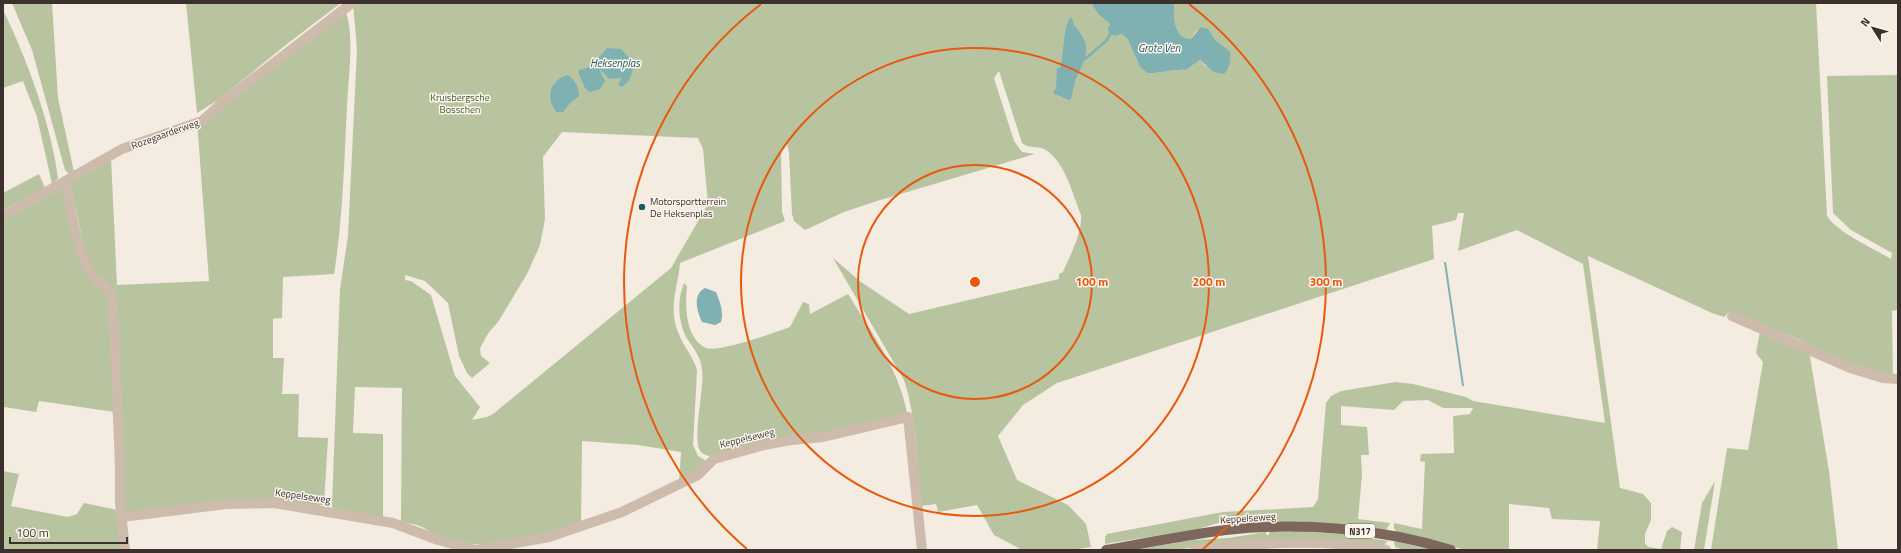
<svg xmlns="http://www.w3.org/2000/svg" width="1901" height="553" font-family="'Titillium Web',sans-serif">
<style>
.green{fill:#b8c4a0;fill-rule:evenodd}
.water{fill:#7fb0b2}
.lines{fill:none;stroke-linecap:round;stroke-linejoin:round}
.stream{stroke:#7fb0b2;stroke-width:2.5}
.minor{stroke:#cdbbac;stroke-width:10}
.major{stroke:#7d675c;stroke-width:10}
.ring{fill:none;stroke:#e8590c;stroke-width:2}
.poi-dot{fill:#1f5a5e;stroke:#fbf5ee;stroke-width:1.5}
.labels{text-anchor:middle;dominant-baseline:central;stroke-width:3;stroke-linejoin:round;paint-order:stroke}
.shield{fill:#fbf5ee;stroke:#756b66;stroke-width:1}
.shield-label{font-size:9px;font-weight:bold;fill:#3b302b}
.park-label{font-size:10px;fill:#4a5a2e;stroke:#fbf5ee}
.street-label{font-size:10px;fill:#3b302b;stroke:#fbf5ee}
.poi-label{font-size:10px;fill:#3b302b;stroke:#fbf5ee;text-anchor:start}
.water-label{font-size:11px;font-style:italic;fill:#1f5a5e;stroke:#fbf5ee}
.centre{fill:#e8590c;stroke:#fbf5ee;stroke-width:2}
.ring-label{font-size:12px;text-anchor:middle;font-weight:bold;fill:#e8590c;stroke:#fbf5ee;stroke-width:3;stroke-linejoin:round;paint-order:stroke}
</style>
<rect width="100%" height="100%" fill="#f4ebe1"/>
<!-- green -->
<path class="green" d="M12 3H52L58 98 74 172 69 174 65 170 32 50Z
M186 3H341L287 44 218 100 197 113Z
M353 3H1091L1098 14 1110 24 1107 30 1126 35 1134 49 1136 59 1147 73C1160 74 1172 69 1186 70L1200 60 1207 67 1197 30 1191 39C1173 38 1174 16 1174 3H1816L1827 216C1838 233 1873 248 1891 259L1892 253 1851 230 1833 213 1827 76 1898 75V310L1892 311 1893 376 1840 360 1795 338 1736 314 1729 312 1724 317 1712 313 1588 256 1620 488 1643 494 1651 503V520L1645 534V544L1649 547 1661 549 1667 531 1672 527 1682 532 1680 550H1597L1600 521 1552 519 1549 508 1509 504V550H1465L1431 540 1397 533 1394 528V523L1422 529 1425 462 1420 461 1421 454 1454 453 1453 416 1470 414 1473 408H1443L1428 400 1403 401 1394 410 1341 406V425L1367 427 1369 455H1361L1362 475 1358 519 1390 523 1386 531 1225 521 1198 529 1105 544V537L1107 534 1223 512 1313 507 1318 499 1326 403 1331 396 1341 391 1396 382 1413 384 1466 397 1473 401 1605 423 1583 264 1517 230 1458 251 1464 213H1458L1456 220 1432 226 1434 259 1057 383 1023 405 998 436 1017 480 1068 505 1086 524 1091 547 1071 550H1022L994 535 977 505 938 512 936 504 921 506C917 464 917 420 904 380L833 258 861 282 909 314 1059 279V274L1063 272C1070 255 1082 235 1081 215 1072 193 1066 164 1046 150 1038 145 1028 149 1022 143L999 71 994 78 1014 141 1022 152 1035 154 877 201 844 212 805 230 794 221 792 214 789 152 787 143 781 152 782 212 785 221 680 263C678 287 668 307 678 332 683 346 693 356 697 370L693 445 698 456 708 462 679 482 681 452 638 445 582 441 581 523C531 540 493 553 441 538 434 536 429 530 422 527 416 524 408 523 401 522L402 388 355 387 353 433 383 434V518L333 508 332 506 340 289 348 236 357 50ZM562 132 698 138 703 149 708 204 671 268 493 414 487 417 472 420 480 407 455 376 431 295 411 281 405 280V275L425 281 448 303 459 356 467 373 472 378 490 363 481 356 480 348 489 332 498 322 527 274 540 245 545 219 543 157Z
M3 10C27 59 51 124 58 178L52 184 37 117 23 81 3 88Z
M345 10C355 32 348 82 347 107 344 163 343 219 334 274L283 277 282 318 273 319V358H284L282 394H299L298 437 328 438 324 504 319 506 286 501 128 513 124 511 115 291 96 275 86 256 70 183 111 158 117 285 209 281 197 121Z
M39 174 45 188 3 210V193Z
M60 188 63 189 79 254 109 292 115 412 39 401 36 412 4 407 3 410V216Z
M684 283 687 286C685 306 685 338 706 348 718 353 776 332 790 327L803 302 809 304 810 314 848 294C871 332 899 369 907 413L813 436 712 457C709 456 704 455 701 452 691 441 705 387 702 370 701 356 693 348 686 337 678 321 677 299 684 283Z
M1760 331 1809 351 1829 471 1838 550H1711L1727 448 1748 450 1763 362 1756 353Z
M3 471 19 474 11 506 68 517 77 514 84 503 118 510 121 550H3Z
M1715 481 1704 550H1694L1702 503Z
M1297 531 1341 534 1388 541 1384 545 1269 539 1173 550H1135L1193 540 1228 538 1266 532V535H1269V532Z
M1394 541 1433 550H1403L1395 547Z"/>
<!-- water -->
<path class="water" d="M1091 3H1174C1174 16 1173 38 1191 39L1201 27 1208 29 1215 40 1230 52C1231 61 1230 67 1224 74L1214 72 1200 60 1186 70C1172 69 1160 74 1147 73L1139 65 1128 39 1122 34 1114 36 1107 30 1110 24 1098 14Z
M1071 17C1073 20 1073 24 1075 26 1091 46 1088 53 1078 74 1074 82 1073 91 1071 99L1069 100 1053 93 1056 88 1057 68H1060C1065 54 1062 27 1071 17Z
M607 48 621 49 635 64 629 81 622 87 618 85 621 78 609 79 601 70 600 71 605 81 600 89 590 92 585 88 578 72 579 70 587 68 593 63 598 67 600 65 598 58Z
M567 75C574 77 580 90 579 96L571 102 563 112H556C545 96 550 81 567 75Z
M1444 262H1446L1464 386H1462Z
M705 288 716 292C720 302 724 312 721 322L715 325 702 322C697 311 692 295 705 288Z"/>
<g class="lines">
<!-- stream -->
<path class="stream" d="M1085 59 1106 41 1111 33"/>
<!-- minor -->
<path class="minor" d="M65 181C70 205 77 251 89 271 98 286 108 281 113 301L120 465V502L125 550
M3 216 122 149 202 121 223 102 352 3
M1732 316 1850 368 1883 378 1898 379
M122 517 226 504 274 503 393 523 438 540 475 550
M476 550 549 537 622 512 698 475 714 459 764 445 791 440 823 437 908 417 922 550
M1194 550C1258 543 1322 538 1386 550"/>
<!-- major -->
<path class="major" d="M1106 550C1146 543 1186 535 1226 530 1299 522 1380 528 1451 550"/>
</g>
<!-- distance rings -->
<g class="ring">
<circle cx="975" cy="282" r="117"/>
<circle cx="975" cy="282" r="234"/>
<path d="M747 549A351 351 0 0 1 761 4M1189 4A351 351 0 0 1 1203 549"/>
</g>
<!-- markers -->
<circle class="poi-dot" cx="642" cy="207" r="4"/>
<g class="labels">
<!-- shield labels -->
<rect class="shield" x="1345" y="524" width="30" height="14" rx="3"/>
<g class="shield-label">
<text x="1360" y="531">N317</text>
</g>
<!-- park labels -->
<g class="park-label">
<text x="460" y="97">Kruisbergsche<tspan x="460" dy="12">Bosschen</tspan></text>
</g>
<!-- street labels -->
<g class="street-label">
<text transform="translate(165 134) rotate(-20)">Rozegaarderweg</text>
<text transform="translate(747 438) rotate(-14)">Keppelseweg</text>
<text transform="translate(303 496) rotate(8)">Keppelseweg</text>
<text transform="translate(1248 518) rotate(-4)">Keppelseweg</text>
</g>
<!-- poi labels -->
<g class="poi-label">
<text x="650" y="201">Motorsportterrein<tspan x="650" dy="12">De Heksenplas</tspan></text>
</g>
<!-- water labels -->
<g class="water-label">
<text x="1159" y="48">Grote Ven</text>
<text x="615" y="63">Heksenplas</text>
</g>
</g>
<circle cx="975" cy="282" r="6" class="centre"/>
<g class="ring-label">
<text x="1092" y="286">100 m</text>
<text x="1209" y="286">200 m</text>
<text x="1326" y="286">300 m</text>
</g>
<!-- border -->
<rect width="1901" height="553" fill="none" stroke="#3b302b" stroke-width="8"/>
<!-- north arrow -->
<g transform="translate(1873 28) rotate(307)" stroke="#fbf5ee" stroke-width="3" paint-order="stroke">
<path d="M0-3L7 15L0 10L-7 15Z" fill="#3b302b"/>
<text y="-6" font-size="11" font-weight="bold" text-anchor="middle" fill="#3b302b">N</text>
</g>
<!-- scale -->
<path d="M10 537v6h117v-6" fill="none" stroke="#3b302b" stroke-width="2"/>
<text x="16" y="537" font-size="12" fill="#3b302b" stroke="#fbf5ee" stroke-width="3" paint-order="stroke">100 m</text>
</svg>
